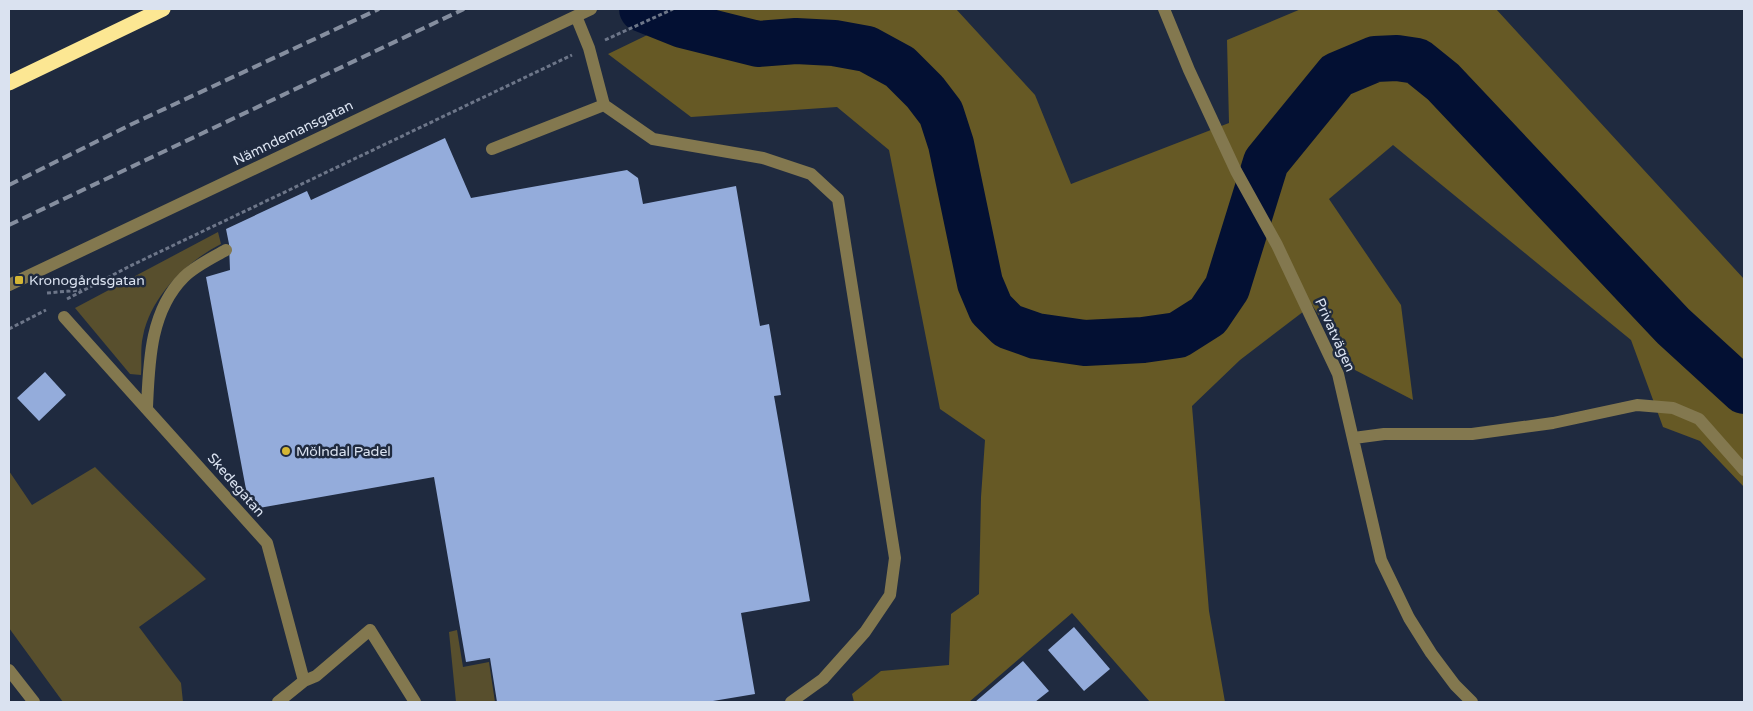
<svg xmlns="http://www.w3.org/2000/svg" width="1753" height="711" font-family="'Varela Round',sans-serif">
<style>
.green{fill:#584f2d}
.forest{fill:#665925}
.water{fill:#031033}
.lines{fill:none;stroke-linecap:round;stroke-linejoin:round}
.river{stroke:#031033;stroke-width:46}
.building{fill:#94acdb}
.path{stroke:#6d7689;stroke-width:3;stroke-dasharray:4 2.5;stroke-linecap:butt}
.minor{stroke:#83784f;stroke-width:12}
.highway{stroke:#fce793;stroke-width:15}
.rail{stroke:#858e9f;stroke-width:4;stroke-dasharray:10 5;stroke-linecap:butt}
.poi-dot{fill:#d4b635;stroke:#1f2a3f;stroke-width:2}
.labels{text-anchor:middle;dominant-baseline:central;stroke-width:5;stroke-linejoin:round;paint-order:stroke}
.street-label{font-size:14px;fill:#dae2f0;stroke:#1f2a3f}
.poi-label{font-size:14px;fill:#dae2f0;stroke:#1f2a3f;text-anchor:start}
</style>
<rect width="100%" height="100%" fill="#1f2a3f"/>
<!-- green -->
<path class="green" d="M218 232 221 244C186 262 151 296 143 336 140 348 142 362 141 375L130 374 75 308Z
M95 467 206 579 139 627 181 683 183 702H63L9 628V471L32 505Z
M457 630 463 667 489 662 495 702H456L449 632Z"/>
<!-- forest -->
<path class="forest" d="M701 9H956L1035 95 1071 184 1229 123 1227 40 1301 9H1496L1744 279V487L1700 441 1663 427 1631 340 1393 145 1329 199 1401 305 1413 400 1355 370 1312 305 1240 360 1192 406 1209 611 1225 702H1150L1072 613 969 702H854L852 694 881 671 949 665 951 614 979 594 981 497 985 440 940 409 889 150 837 107 691 117 608 54Z"/>
<!-- water -->
<path class="water" d="M637 9H669L678 22 663 38Z"/>
<g class="lines">
<!-- river -->
<path class="river" d="M642 9 682 25 758 44 796 41 834 43 867 49 900 67 925 92 941 113 951 144 980 283 991 309 1008 326 1036 336 1085 343 1143 340 1178 335 1208 316 1227 288 1266 162 1337 75 1375 59 1397 58 1417 61 1443 82 1673 326 1744 391"/>
</g>
<!-- building -->
<path class="building" d="M445 138 471 198 627 170 638 178 643 204 736 186 760 326 769 324 781 395 774 396 810 601 741 613 755 694 707 702H497L490 658 466 662 434 477 259 508 248 500 206 277 230 270 229 244 226 229 307 191 311 200Z
M45 372 66 395 39 421 17 398Z
M1074 627 1110 669 1084 691 1048 650Z
M1023 661 1049 691 1035 702H975Z"/>
<g class="lines">
<!-- path -->
<path class="path" d="M605 40 673 9
M47 293 81 290
M67 299 130 266 572 55
M9 329 46 310"/>
<!-- minor -->
<path class="minor" d="M1164 9 1189 70 1236 171 1277 245 1338 374 1381 560 1409 618 1431 653 1455 685 1472 702
M576 16 589 48 604 105 653 139 763 158 811 174 838 199 895 558 890 595 865 632 823 679 791 702
M492 149 604 105
M9 285 591 9
M64 317 267 543 304 681 278 702
M147 407C149 362 150 311 184 277 195 266 212 258 226 250
M1354 438 1384 434H1472L1553 423 1637 405 1673 408 1699 419 1744 470
M9 670 34 702
M304 681 316 676 370 630 415 702"/>
<!-- highway -->
<path class="highway" d="M9 83 163 9"/>
<!-- rail -->
<path class="rail" d="M9 185 132 124 379 9
M9 225 464 9"/>
</g>
<!-- markers -->
<g class="poi-dot">
<rect x="14" y="275" width="10" height="10" rx="2.5"/>
<circle cx="286" cy="451" r="5"/>
</g>
<g class="labels">
<!-- street labels -->
<g class="street-label">
<text transform="translate(293 133) rotate(-26)">Nämndemansgatan</text>
<text transform="translate(1335 335) rotate(66)">Privatvägen</text>
<text transform="translate(236 485) rotate(49)">Skedegatan</text>
</g>
<!-- poi labels -->
<g class="poi-label">
<text x="29" y="280">Kronogårdsgatan</text>
<text x="296" y="451">Mölndal Padel</text>
</g>
</g>
<!-- border -->
<rect width="1753" height="711" fill="none" stroke="#dae2f0" stroke-width="20"/>
</svg>
